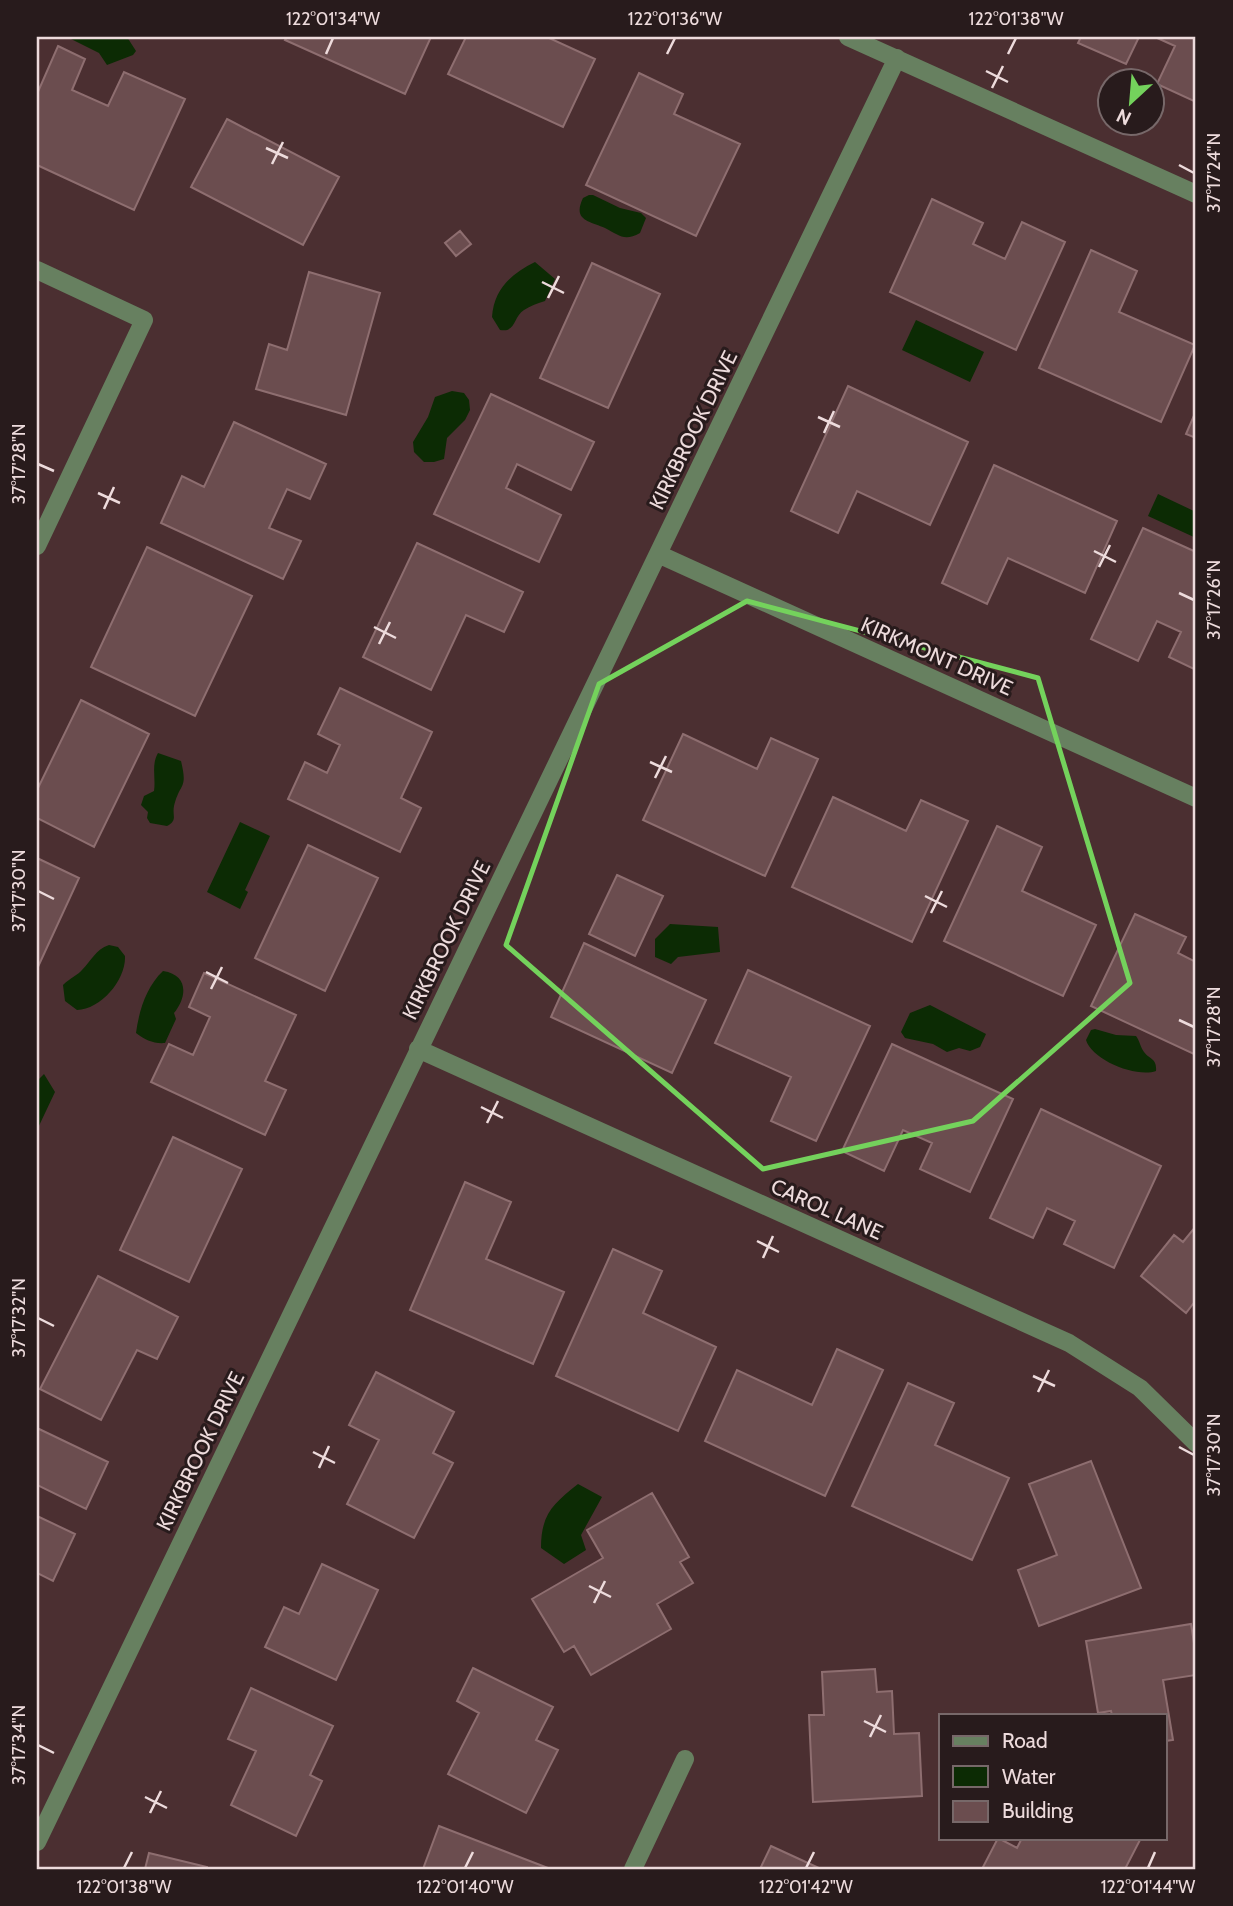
<svg xmlns="http://www.w3.org/2000/svg" width="1233" height="1906" font-family="Cabin,sans-serif">
<style>
.water{fill:#0c2b04}
.building{fill:#6b4d4f;stroke:#8e6e70;stroke-width:2}
.lines{fill:none;stroke-linecap:round;stroke-linejoin:round}
.minor{stroke:#678060;stroke-width:18}
.marked{fill:none;stroke:#74d25c;stroke-width:5;stroke-linejoin:round}
.ticks{fill:none;stroke:#eddbdc;stroke-width:2.5}
.labels{text-anchor:middle;dominant-baseline:central;stroke-width:6;stroke-linejoin:round;paint-order:stroke}
.street-label{font-size:21px;fill:#eddbdc;stroke:#281b1c}
.neatline{fill:none;stroke:#eddbdc;stroke-width:2.5}
.ticks-label{font-size:18px;text-anchor:middle;fill:#eddbdc}
</style>
<rect width="100%" height="100%" fill="#4b2f31"/>
<!-- water -->
<path class="water" d="M67 37H127L136 51 133 55 107 65 99 53Z
M589 195H593L620 208 641 213 646 218 640 233C624 242 619 235 605 228 590 221 572 221 583 198Z
M535 262 555 279 545 301C538 303 530 306 524 310 513 317 516 333 500 330L492 317C494 289 511 274 535 262Z
M916 320 984 352 970 382 902 350Z
M452 391 464 393 469 400 470 410 465 420 447 438 444 459 434 462H424L414 452 413 442 428 417 435 397Z
M1158 494 1196 512V538L1148 516Z
M158 753 181 761C188 790 180 782 174 806 172 816 178 820 167 826L150 823 147 818 148 812 141 805 144 796 154 791C156 778 151 765 158 753Z
M240 822 270 836 245 890 248 892 240 909 207 892Z
M670 924 718 927 720 952 678 957 671 964 655 957V939Z
M109 945 118 947 125 956C126 980 101 1009 77 1010L65 1001 63 985C70 978 78 975 82 970 92 960 95 950 109 945Z
M163 971C189 975 187 997 174 1013L176 1019 165 1043C154 1044 145 1040 136 1033 139 1011 146 987 163 971Z
M930 1005 986 1034 980 1047 970 1051 959 1048 947 1052 933 1044 905 1038 901 1032 910 1013Z
M1095 1029 1116 1035 1136 1036C1140 1041 1140 1047 1144 1052 1150 1060 1157 1058 1156 1071 1136 1078 1092 1060 1086 1040L1091 1030Z
M44 1074 55 1092 37 1130V1081Z
M578 1484 602 1497 581 1535 586 1550 564 1564 541 1548C541 1514 553 1504 578 1484Z"/>
<!-- building -->
<path class="building" d="M287 37H431L405 94 285 40Z
M466 37H547L595 59 563 127 448 74Z
M1081 37H1139L1126 64 1078 43Z
M1155 37H1196V102L1157 84 1175 46Z
M58 46 85 59 72 90 108 106 124 72 185 99 134 210 37 165V94Z
M639 73 683 94 674 114 740 144 696 236 586 185Z
M227 119 339 177 303 245 191 187Z
M932 199 983 223 973 244 1005 259 1022 222 1065 242 1016 350 890 292Z
M460 231 471 244 456 256 445 243Z
M1091 250 1137 271 1119 312 1195 345 1161 422 1039 368Z
M592 263 660 294 608 408 540 378Z
M309 272 380 293 346 415 256 389 269 344 287 350Z
M848 386 968 442 930 525 857 491 838 533 791 511Z
M491 394 594 442 571 490 517 464 506 488 561 515 539 562 434 514Z
M1196 411V438L1186 434Z
M234 422 326 464 310 499 287 489 269 528 301 541 283 579 161 523 182 476 204 487Z
M994 465 1117 521 1085 593 1008 558 987 604 942 583Z
M1143 528 1196 552V670L1169 657 1181 632 1157 621 1138 661 1091 639Z
M417 543 523 592 504 632 466 615 431 690 363 657Z
M147 547 252 596 195 716 91 667Z
M340 688 432 732 401 798 421 808 400 852 288 799 305 762 327 773 340 745 318 734Z
M81 700 149 734 94 847 37 818V790Z
M683 734 757 769 771 738 818 759 765 876 643 820Z
M833 797 906 831 921 800 968 821 912 942 792 887Z
M997 826 1042 847 1022 891 1096 925 1063 996 944 941Z
M308 845 378 878 325 991 255 958Z
M37 858 79 878 37 969Z
M617 875 663 896 635 956 589 934Z
M1135 914 1186 937 1178 953 1196 962V1055L1091 1006Z
M584 943 706 1000 672 1073 551 1017Z
M748 970 870 1026 816 1141 771 1121 791 1077 715 1043Z
M204 973 296 1015 265 1081 286 1090 265 1135 151 1082 169 1044 193 1055 210 1017 189 1007Z
M892 1044 1013 1099 970 1192 920 1169 932 1143 903 1130 884 1171 842 1151Z
M1041 1109 1161 1166 1114 1268 1064 1244 1075 1221 1047 1208 1033 1238 990 1218Z
M173 1137 242 1169 189 1282 120 1250Z
M465 1182 511 1202 486 1259 564 1292 533 1364 410 1310Z
M1196 1226V1300L1186 1313 1141 1276 1174 1235 1183 1242Z
M613 1249 662 1271 643 1313 716 1347 678 1431 556 1376Z
M98 1276 178 1317 157 1359 137 1350 101 1420 40 1389Z
M837 1349 883 1370 825 1496 705 1441 737 1370 812 1405Z
M376 1372 454 1412 433 1453 453 1463 414 1538 347 1504 379 1440 349 1425Z
M908 1383 954 1403 935 1445 1009 1478 972 1560 852 1506Z
M37 1428 108 1462 86 1509 37 1485Z
M1091 1461 1141 1588 1039 1626 1018 1570 1057 1555 1029 1484Z
M652 1493 689 1557 680 1562 693 1583 657 1604 671 1629 591 1675 574 1646 564 1652 532 1599 603 1558 587 1530Z
M37 1516 75 1534 53 1581 37 1573Z
M322 1564 378 1590 336 1680 265 1647 284 1607 299 1614Z
M1191 1624 1196 1656V1675L1163 1680 1173 1740 1165 1741V1715H1112L1111 1711 1098 1713 1086 1641Z
M473 1668 553 1707 536 1740 558 1750 526 1813 448 1774 479 1713 457 1701Z
M875 1669 877 1692 892 1691 894 1734 919 1733 922 1796 813 1802 809 1715H824L822 1672Z
M251 1688 333 1726 310 1775 322 1781 296 1836 231 1805 256 1751 228 1739Z
M439 1826 548 1868V1869H423Z
M998 1838 1017 1848 1022 1838H1141L1125 1869H982Z
M771 1846 821 1869H760Z
M149 1853 207 1867V1869H145Z"/>
<g class="lines">
<!-- minor -->
<path class="minor" d="M848 37 1196 194
M37 270 144 320 37 546
M658 554 1196 798
M418 1049 1069 1343 1140 1388 1196 1443
M37 1842 897 58
M633 1869 685 1759"/>
</g>
<!-- marked area -->
<path class="marked" d="M747 601 1038 678 1130 983 973 1121 763 1169 506 945 599 684Z"/>
<!-- ticks -->
<path class="ticks" d="M326 54 333 38M667 54 675 38M1008 54 1016 38M986 71 1008 82M992 88 1003 66M266 148 288 158M272 164 283 142M1179 165 1194 173M542 282 564 293M548 298 559 276M818 417 840 427M824 433 834 411M38 464 54 471M98 493 120 503M104 509 114 487M1094 551 1116 562M1099 567 1110 545M1179 593 1194 600M374 627 396 638M379 644 390 622M650 762 672 772M655 778 666 756M38 891 54 899M925 896 947 907M931 913 942 891M206 972 228 983M211 989 222 967M1179 1020 1194 1027M481 1107 503 1118M487 1123 498 1101M757 1241 779 1252M763 1258 773 1236M38 1318 54 1326M1033 1376 1055 1386M1038 1392 1049 1370M1179 1447 1194 1455M313 1452 335 1463M319 1468 329 1446M589 1586 611 1597M594 1603 605 1581M864 1721 886 1732M870 1737 881 1715M38 1745 54 1753M145 1797 167 1808M150 1813 161 1791M124 1868 132 1852M465 1868 473 1852M806 1868 814 1852M1148 1868 1155 1852"/>
<g class="labels">
<!-- street labels -->
<g class="street-label">
<text transform="translate(693 430) rotate(-64)">KIRKBROOK DRIVE</text>
<text transform="translate(937 656) rotate(24)">KIRKMONT DRIVE</text>
<text transform="translate(446 940) rotate(-64)">KIRKBROOK DRIVE</text>
<text transform="translate(827 1209) rotate(24)">CAROL LANE</text>
<text transform="translate(200 1451) rotate(-64)">KIRKBROOK DRIVE</text>
</g>
</g>
<!-- border -->
<rect width="1233" height="1906" fill="none" stroke="#281b1c" stroke-width="77"/>
<!-- legend -->
<rect x="939" y="1714" width="228" height="126" fill="#281b1c" stroke="#776869" stroke-width="2"/>
<rect x="953" y="1736" width="35" height="10" fill="#678060" stroke="#776869" stroke-width="2"/>
<text x="1002" y="1748" font-size="21" fill="#eddbdc">Road</text>
<rect x="953" y="1766" width="35" height="21" fill="#0c2b04" stroke="#776869" stroke-width="2"/>
<text x="1002" y="1784" font-size="21" fill="#eddbdc">Water</text>
<rect x="953" y="1801" width="35" height="21" fill="#6b4d4f" stroke="#776869" stroke-width="2"/>
<text x="1002" y="1818" font-size="21" fill="#eddbdc">Building</text>
<!-- north arrow -->
<g transform="translate(1131 102) rotate(206)"><circle r="33" fill="#281b1c" stroke="#776869" stroke-width="2"/>
<path d="M0-5L12 26L0 18L-12 26Z" fill="#74d25c"/>
<text y="-10" font-size="19" font-weight="bold" text-anchor="middle" fill="#eddbdc">N</text>
</g>
<rect x="38" y="38" width="1156" height="1830" class="neatline"/>
<g class="ticks-label">
<text x="333" y="25">122°01'34"W</text>
<text x="675" y="25">122°01'36"W</text>
<text x="1016" y="25">122°01'38"W</text>
<text transform="translate(1214 173) rotate(-90)" y="6">37°17'24"N</text>
<text transform="translate(19 464) rotate(-90)" y="6">37°17'28"N</text>
<text transform="translate(1214 600) rotate(-90)" y="6">37°17'26"N</text>
<text transform="translate(19 891) rotate(-90)" y="6">37°17'30"N</text>
<text transform="translate(1214 1027) rotate(-90)" y="6">37°17'28"N</text>
<text transform="translate(19 1318) rotate(-90)" y="6">37°17'32"N</text>
<text transform="translate(1214 1455) rotate(-90)" y="6">37°17'30"N</text>
<text transform="translate(19 1745) rotate(-90)" y="6">37°17'34"N</text>
<text x="124" y="1893">122°01'38"W</text>
<text x="465" y="1893">122°01'40"W</text>
<text x="806" y="1893">122°01'42"W</text>
<text x="1148" y="1893">122°01'44"W</text>
</g>
</svg>
